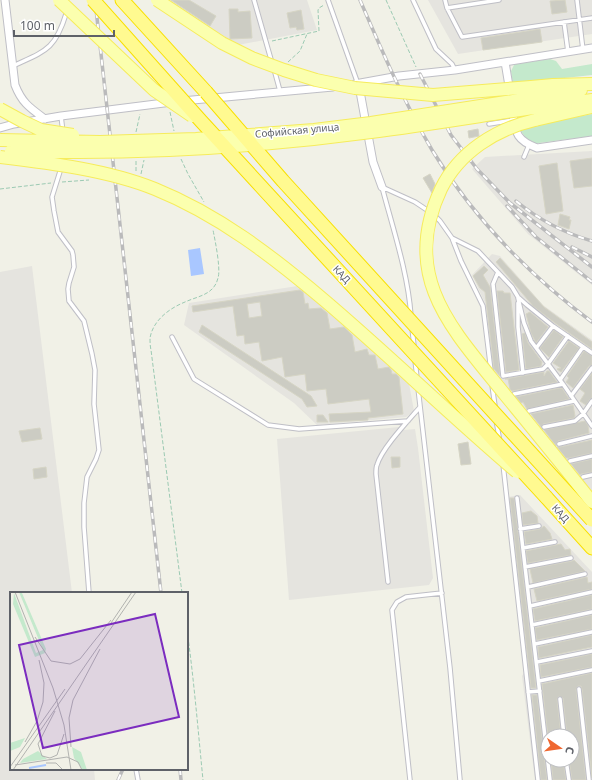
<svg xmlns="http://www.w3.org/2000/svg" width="592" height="780" font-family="'Noto Sans',sans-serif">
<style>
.industrial{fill:#e5e4df;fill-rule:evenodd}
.green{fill:#c4e9cc}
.water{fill:#a9c7ff}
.building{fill:#ccccc3;stroke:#d6d5c5;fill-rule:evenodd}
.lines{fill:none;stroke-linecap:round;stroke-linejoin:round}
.service-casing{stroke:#bfbfc6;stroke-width:5.5}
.minor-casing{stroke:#bfbfc6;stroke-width:9}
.primary-casing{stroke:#f6ec5c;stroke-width:14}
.motorway-casing{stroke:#f8e000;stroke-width:15}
.path{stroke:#9ccab3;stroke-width:1;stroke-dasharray:4 2;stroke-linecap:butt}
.service{stroke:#fff;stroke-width:3.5}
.minor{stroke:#fff;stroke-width:7}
.primary{stroke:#fbffae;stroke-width:12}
.motorway{stroke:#fffa90;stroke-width:13}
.rail-casing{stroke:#bababb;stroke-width:3.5}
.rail{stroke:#fff;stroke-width:2;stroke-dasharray:6;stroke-linecap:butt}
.primary-bridge-casing{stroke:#f6ec5c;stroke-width:14;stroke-linecap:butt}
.motorway-bridge-casing{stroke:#f8e000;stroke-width:15;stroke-linecap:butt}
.primary-bridge{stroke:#fbffae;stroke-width:12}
.motorway-bridge{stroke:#fffa90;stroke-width:13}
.labels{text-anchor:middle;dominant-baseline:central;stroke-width:3;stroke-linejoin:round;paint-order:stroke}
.street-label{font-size:10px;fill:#5e6168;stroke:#fff}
.inset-river{fill:none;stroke:#a9c7ff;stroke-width:2}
.inset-road{fill:none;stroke:#b2b3b0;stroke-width:1}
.view{fill:#7b2cbf;fill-opacity:0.15;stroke:#7b2cbf;stroke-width:2}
.inset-edge{fill:none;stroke:#5e6168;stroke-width:2}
</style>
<rect width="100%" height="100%" fill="#f1f1e7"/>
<!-- industrial -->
<path class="industrial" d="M166 0H307L317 30 238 45Z
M428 0H592V34L458 54Z
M592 151V285L528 234 472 169 485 157Z
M492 254 500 256 543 305 592 340V497L493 380 485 303 472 275Z
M32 266 72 593H11V769H94L95 780H0V272Z
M304 285 408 378 414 411 406 417 317 425 294 403 184 325 189 303Z
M399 427 405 430 415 429 418 448 433 578 429 585 289 600 277 439Z
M520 495 592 572V780H535L522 676 528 667 508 497ZM548 736H572V760H548Z"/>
<!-- green -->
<path class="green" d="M550 59 556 61 562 69 592 64V75L528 82 534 125 592 114V136L539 143H535L526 138 520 130 511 71 514 65 516 64Z"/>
<!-- water -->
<path class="water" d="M200 248 204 274 191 276 188 250Z"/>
<!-- building -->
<path class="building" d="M171 0H189L216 16 210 26Z
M565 0 567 12 552 14 550 1Z
M229 9H238V12L250 11 252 38 230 39Z
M301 10 304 29 297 30 296 27 290 28 287 13Z
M540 29 542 42 483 50 481 38Z
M478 129 479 136 469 138 468 131Z
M592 158V186L574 188 570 161Z
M557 163 563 211 546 214 539 166Z
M430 174 435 184 432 193 423 178Z
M560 214 570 217 569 220H571L569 229 558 225Z
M500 258 544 307 592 342V349L555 323 533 306 496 262Z
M484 266 488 270 483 275 490 287 500 376 494 369 485 292 480 288 473 276Z
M300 290 303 292 305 304 308 303 309 309 321 308 327 313 330 329 344 327 352 335 355 352 367 349 369 355H375L378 369 389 367 391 370 392 374H396L399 377 403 414 368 418V420L330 422 329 414 371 412 369 399 328 404 326 389 307 391 305 374 285 377 282 357 262 361 259 342 245 344 244 335 237 336 233 306 193 312 192 306ZM260 302 262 316 249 318 247 304Z
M497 291H503L504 293H510L519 370 506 372Z
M530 312 548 327 536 343 531 333 526 314Z
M202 325 311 396 317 406 307 407 302 399 199 332Z
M554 330 563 337 549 357 540 348Z
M525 333 528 343 542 362 541 366 526 369 522 334Z
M569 341 579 348 561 372 557 369 561 368 553 363Z
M584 351 592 356V365L589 366 573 388 566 382 569 378 567 376Z
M547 371H549L557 382 512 391 510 389 508 379H505L544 372V376Z
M592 373V398L590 399 586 405 580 401 585 393 580 389Z
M560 388 561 389 562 388 569 399 527 409 523 402 521 403 516 397Z
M573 405 575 416 574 418 543 424 541 427 531 414Z
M317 415H323L328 422H317Z
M585 421 588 425 589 433 558 441 556 443V446L544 430Z
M40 428 42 439 22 442 19 431Z
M592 440V453L569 458H566L557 447H560Z
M468 442 471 464 461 465 458 444Z
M391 457H400V467L392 468Z
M592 459V472L581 474 580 475 571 464Z
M46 467 47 477 34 479 33 469Z
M510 498H514L536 688H531Z
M531 511 537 516 538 523 523 525 522 513Z
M544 526 550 533 552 539 526 544 524 532 540 529Z
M561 544 565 550 570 549 571 555 528 563 526 551Z
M574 560 585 571 533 583 530 569 572 561Z
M587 577 588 583 592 582V589L537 601 534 589Z
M592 595V609L535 621 533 609Z
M592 615V629L537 640 535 628Z
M592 635V647L539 658 538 647Z
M592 654V667L541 677 540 665Z
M592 673V778L582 689 581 686H578L576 689 586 780H572L569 760H572V736H567L563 698 559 696 557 699 561 736H548L542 684Z
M532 695H537L547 780H541Z
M551 760H563L566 780H553Z"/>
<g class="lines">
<defs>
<path id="service" d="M254 0 272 63
M328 0 358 84
M413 0 436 49 452 64 455 70
M445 0 447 8 462 37 592 18
M577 0 583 50
M447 8 499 0
M564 22 568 52
M13 66C45 51 55 50 66 14
M274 69 280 91
M61 116 63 132
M489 124 514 120
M64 154 62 165 52 197 54 211 58 232 72 251 73 255 74 267 69 283 68 289 69 301 84 321 92 354 95 370 94 404 99 450 96 459 87 477 84 503V527L89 593
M524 157 529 145
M382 187 415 202 430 212
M382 187C393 229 408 273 411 316
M435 216 440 221 452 238 461 261 483 306 491 371
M452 238 478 251 512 287 518 297 527 305 553 326 592 353
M498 272 493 284 503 376 543 369 548 364 568 336
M518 298 524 323 531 341 563 384 592 426
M518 303V327L523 373
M412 328 414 346
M172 337 194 379 268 425 299 429 408 421
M537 347 553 326
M415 360 417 378
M560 380 583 347
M492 385 495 406
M418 388 450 668 460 780
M514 394 563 384
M571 396 592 368
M529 411 574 401
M496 420 500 442
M544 427 575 421 583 414 592 401
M559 444 592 436
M570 461 592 456
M503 464 538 780
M583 477 592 475
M517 498 550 780
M520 529 539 526
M523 548 555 542
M525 567 571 558
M388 582 376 474C376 471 376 467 377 465 382 448 408 421 420 407
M528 587 585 574
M530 606 592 592
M532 625 592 612
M535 644 592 632
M537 662 592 651
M539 681 592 670
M579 689 589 780
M528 692 540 691
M560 699 564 736
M566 760 569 780
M136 769 138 780
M410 780 392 610 397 602 406 597 442 593"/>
<path id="minor" d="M5 0 15 85C22 103 30 108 45 119
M505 62 510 92
M355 84 399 76 455 70 592 48
M359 86 373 162 382 187
M182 101 333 87
M512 108C516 130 513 139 537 148L592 140
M0 128 14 124 61 116 172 102"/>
<path id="primary" d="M531 87 553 85 592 84
M532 98 581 90
M533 108 592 100
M535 120 591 107"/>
<path id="motorway" d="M122 0 206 92
M546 497 592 548"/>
</defs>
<!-- service casing -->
<use href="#service" class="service-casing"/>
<!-- minor casing -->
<use href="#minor" class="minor-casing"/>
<!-- primary casing -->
<use href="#primary" class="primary-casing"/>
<!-- motorway casing -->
<use href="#motorway" class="motorway-casing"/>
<!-- path -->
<path class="path" d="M386 0 416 67
M272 41 319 31 318 10 319 8 324 5
M288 62 300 51 307 34
M170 112 174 131
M136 132 140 114
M181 159 188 174 204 202
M136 161V172
M141 174 144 160
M62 182 89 180
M0 189 51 183
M182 593 151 350C150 346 150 341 150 338 153 320 170 308 185 302 198 296 214 295 218 278 221 269 215 240 213 230
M187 630C194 680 198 730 203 780"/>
<!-- service -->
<use href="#service" class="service"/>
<!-- minor -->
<use href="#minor" class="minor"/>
<!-- primary -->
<use href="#primary" class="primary"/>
<!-- motorway -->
<use href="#motorway" class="motorway"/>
<defs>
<path id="rail" d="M95 0 161 593
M360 0C382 51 404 102 432 150 473 217 529 275 592 322
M420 74 451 135 477 169 510 203 592 267
M516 201C538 219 564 233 592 241
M507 206 536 237 592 282
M572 247 592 257
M180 769 181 780
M118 780 123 769"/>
</defs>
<!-- rail casing -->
<use href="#rail" class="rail-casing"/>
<!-- rail -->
<use href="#rail" class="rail"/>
<defs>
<path id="primary-bridge" d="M59 0 154 90 192 116
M157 0 222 43 252 58 284 70 316 80 355 88 433 95 531 87
M0 109 22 121 41 130 73 135
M535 120C496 129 459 152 441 189 399 278 454 331 506 396 535 431 563 466 592 502
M0 140 100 142 196 139 314 130 371 123 532 98
M11 151C131 155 252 148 371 132 425 125 479 116 533 108
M0 157C50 163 108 170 155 189 219 215 272 256 324 300 390 356 451 416 517 472"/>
<path id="motorway-bridge" d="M93 0 201 121 546 497
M206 92 283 181 592 520"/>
</defs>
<!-- primary-bridge casing -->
<use href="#primary-bridge" class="primary-bridge-casing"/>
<!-- motorway-bridge casing -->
<use href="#motorway-bridge" class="motorway-bridge-casing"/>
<!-- primary-bridge -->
<use href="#primary-bridge" class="primary-bridge"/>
<!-- motorway-bridge -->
<use href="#motorway-bridge" class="motorway-bridge"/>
</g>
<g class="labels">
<!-- street labels -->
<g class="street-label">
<text transform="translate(297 130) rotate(-5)">Софийская улица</text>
<text transform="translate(342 274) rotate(47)">КАД</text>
<text transform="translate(561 513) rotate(48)">КАД</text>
</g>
</g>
<!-- overview -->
<g transform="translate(10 592)">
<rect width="178" height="178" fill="#f1f1e7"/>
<path d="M9 0 12 1 36 57 35 61 25 65 3 12 4 1 26 61 33 58ZM15 146 10 155 0 159V151ZM62 155 71 160 77 178H73L64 166ZM28 159 37 167 10 171 13 167Z" fill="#c4e9cc"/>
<path class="inset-river" d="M19 176 36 173"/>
<path class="inset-road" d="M5 0 43 96 54 133 61 178M101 31 122 0M25 45 41 69 60 72 70 67 101 28M45 119 28 152 32 164 40 166 47 163 54 142M15 150 27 129 33 110 34 91 29 68M61 155 59 126 63 108 90 57M36 171H46L53 178M5 173 57 165 68 170 72 178M0 175 55 97M3 178 126 0"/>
<path class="view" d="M145 22 169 125 33 156 9 53Z"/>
<rect width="178" height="178" class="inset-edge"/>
</g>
<!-- north arrow -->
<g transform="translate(560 748) rotate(103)"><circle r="19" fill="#ffffff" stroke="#bfc0c3"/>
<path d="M0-3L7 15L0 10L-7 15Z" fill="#ef6730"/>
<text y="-6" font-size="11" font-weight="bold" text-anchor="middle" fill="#5e6168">С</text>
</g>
<!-- scale -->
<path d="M14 30v6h100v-6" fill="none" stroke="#5e6168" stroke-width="2"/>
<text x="20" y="30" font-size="12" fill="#5e6168" stroke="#ffffff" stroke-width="3" paint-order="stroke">100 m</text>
</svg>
